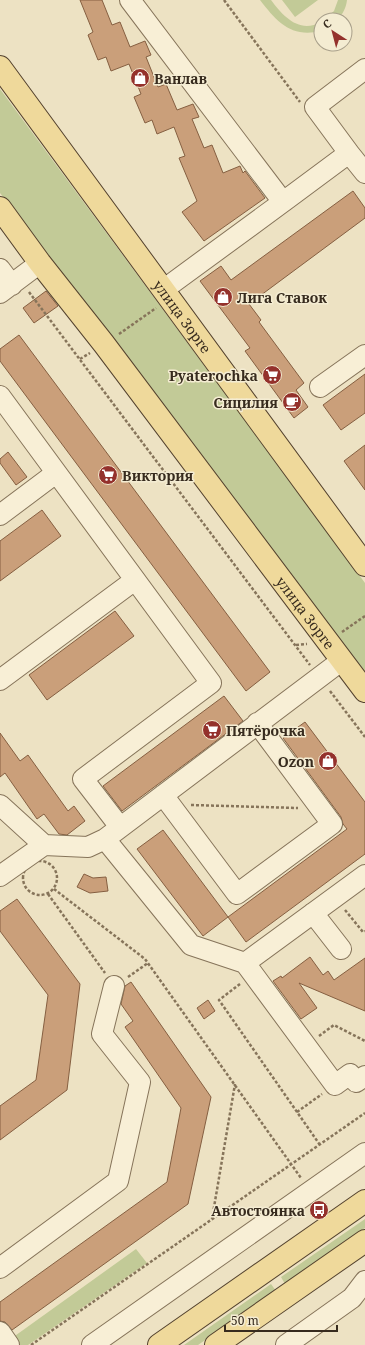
<svg xmlns="http://www.w3.org/2000/svg" width="365" height="1345" font-family="'Noto Serif',serif">
<style>
.green{fill:#c2ca97}
.building{fill:#ca9f7a;stroke:#855f41}
.lines{fill:none;stroke-linecap:round;stroke-linejoin:round}
.minor-casing{stroke:#86745a;stroke-width:22}
.major-casing{stroke:#54422e;stroke-width:24}
.path{stroke:#86745a;stroke-width:2.5;stroke-dasharray:3 2;stroke-linecap:butt}
.minor{stroke:#f8efd6;stroke-width:20}
.major{stroke:#efd99b;stroke-width:22}
.labels{text-anchor:middle;dominant-baseline:central;stroke-width:3;stroke-linejoin:round;paint-order:stroke}
.poi-label{font-size:14px;font-weight:bold;fill:#372b1e;stroke:#f4ecd2;text-anchor:start}
.street-label{font-size:14px;fill:#372b1e;stroke:#f4ecd2}
</style>
<rect width="100%" height="100%" fill="#ede2c3"/>
<!-- green -->
<path class="green" d="M260 0H271C283 16 299 34 321 22V31C291 38 277 22 260 0Z
M282 0H318L295 17Z
M338 0H347C346 8 343 14 337 20H324L334 11Z
M0 89 365 583V677L0 193Z
M365 1219V1228L285 1284 281 1277Z
M136 1249 147 1263 28 1345H16L12 1338Z
M271 1284 276 1291 198 1345H184Z"/>
<!-- building -->
<path class="building" d="M80 0H102L112 25 120 22 130 47 145 41 151 55 146 57 158 87 166 84 177 110 193 104 199 117 192 119 204 148 212 145 223 173 240 166 243 173 245 171 265 198 204 241 182 212 197 201 179 158 185 156 174 127 157 134 152 120 145 123 134 97 141 94 129 64 111 71 106 57 98 60 88 35 93 32Z
M353 191 365 208V218L249 304 261 320 259 322 304 383 296 390 308 407 294 418 245 351 250 348 200 281 221 266 231 280Z
M46 291 58 306 34 323 23 308Z
M19 335 270 672 246 691 0 361V349Z
M365 374V413L341 430 323 405Z
M365 445V490L344 461Z
M8 452 27 477 16 485 0 463V459Z
M42 510 61 536 0 581V541Z
M115 611 134 636 47 700 29 675Z
M224 696 243 721 122 811 103 786Z
M305 722 365 802V854L246 942 228 917 347 829 343 824 341 817 283 738Z
M0 733 20 761 28 755 68 811 74 806 85 821 67 835 59 834 44 814 37 819 5 773 0 777Z
M163 830 228 917 203 936 137 849Z
M84 874 93 878 106 877 108 891 90 893 77 887Z
M17 899 80 984 67 1090 0 1140V1106L36 1080 48 995 0 931V911Z
M310 957 323 975 328 971 334 980 365 958V1011L299 983 317 1008 301 1019 273 981 281 976 282 978Z
M131 982 211 1097 188 1204 12 1330 5 1322 0 1321V1302L167 1182 181 1108 125 1027 133 1021 121 1004 125 986Z
M208 1000 215 1011 204 1019 197 1008Z"/>
<g class="lines">
<defs>
<path id="minor" d="M130 0 283 202 163 290
M349 153 315 107 365 69
M283 202 349 153 365 173
M0 269 12 285
M0 293 40 263
M320 387 365 355
M0 396 211 683 83 779 120 827
M0 515 56 473
M0 680 135 580
M163 795 237 894 332 824 257 723
M0 805 44 845 88 847 105 839 341 661
M105 839 191 945 245 963 365 875
M0 876 44 845
M313 913 341 949
M245 963 335 1085 350 1074 356 1082 365 1076
M0 1268 118 1181 140 1082 102 1034 114 986
M0 1332 9 1345
M92 1345 365 1153
M286 1345 352 1298 365 1281"/>
<g id="major">
<path id="s1" d="M0 67 365 565"/>
<path id="s2" d="M0 208 40 263 104 344 365 691"/>
<path d="M159 1345 365 1201"/>
<path d="M216 1345 365 1241"/>
</g>
</defs>
<!-- minor casing -->
<use href="#minor" class="minor-casing"/>
<!-- major casing -->
<use href="#major" class="major-casing"/>
<!-- path -->
<path class="path" d="M224 0 300 102
M29 292 310 665
M119 334 156 308
M80 359 90 353
M342 632 365 616
M296 645 307 644
M330 691 365 737
M191 805 298 808
M23 878a17 17 0 1 1 34 0a17 17 0 1 1-34 0Z
M54 889 145 959 301 1178
M48 894 105 973
M345 910 363 932 365 931
M128 977 148 963
M240 984 219 1000 320 1145
M319 1036 334 1025 365 1041
M297 1112 322 1094
M212 1219 235 1084
M31 1345 365 1113"/>
<!-- minor -->
<use href="#minor" class="minor"/>
<!-- major -->
<use href="#major" class="major"/>
</g>
<!-- icons -->
<defs>
<symbol id="shop-disc" viewBox="-11 -11 22 22"><circle r="9.5" fill="#94312c" stroke="#f4ecd2"/><path d="M-5-2.5h2.3a2.7 3.5 0 0 1 5.4 0H5L5.5 6h-11ZM-1.5-2.5h3a1.5 2.3 0 0 0-3 0Z" fill="#fff"/></symbol>
<symbol id="supermarket-disc" viewBox="-11 -11 22 22"><circle r="9.5" fill="#94312c" stroke="#f4ecd2"/><path d="M-6-5.5h2.5l.6 2H6L4.5 2H-2.5L-4.4-4H-6ZM-1.5 3.2a1.3 1.3 0 1 0 .1 0ZM3 3.2a1.3 1.3 0 1 0 .1 0Z" fill="#fff"/></symbol>
<symbol id="cafe-disc" viewBox="-11 -11 22 22"><circle r="9.5" fill="#94312c" stroke="#f4ecd2"/><path d="M-5.5-4.5H6V0H3Q3 3.5 0 3.5H-2.5Q-5.5 3.5-5.5 0ZM3-3.2v2h1.7v-2ZM-6 4.5H4V6H-6Z" fill="#fff"/></symbol>
<symbol id="bus-disc" viewBox="-11 -11 22 22"><circle r="9.5" fill="#94312c" stroke="#f4ecd2"/><path d="M-5-6H5V4H4V6H2V4H-2V6H-4V4H-5ZM-3.5-4V0h7V-4ZM-3.5 1.2v1.5H-2V1.2ZM2 1.2v1.5H3.5V1.2Z" fill="#fff"/></symbol>
</defs>
<g fill-rule="evenodd">
<use href="#shop-disc" x="129" y="67" width="22" height="22"/>
<use href="#shop-disc" x="212" y="286" width="22" height="22"/>
<use href="#supermarket-disc" x="261" y="364" width="22" height="22"/>
<use href="#cafe-disc" x="281" y="391" width="22" height="22"/>
<use href="#supermarket-disc" x="97" y="464" width="22" height="22"/>
<use href="#supermarket-disc" x="201" y="719" width="22" height="22"/>
<use href="#shop-disc" x="317" y="750" width="22" height="22"/>
<use href="#bus-disc" x="308" y="1199" width="22" height="22"/>
</g>
<g class="labels">
<!-- poi labels -->
<g class="poi-label">
<text x="154" y="78">Ванлав</text>
<text x="237" y="297">Лига Ставок</text>
<text x="258" y="375" text-anchor="end">Pyaterochka</text>
<text x="278" y="402" text-anchor="end">Сицилия</text>
<text x="122" y="475">Виктория</text>
<text x="226" y="730">Пятёрочка</text>
<text x="314" y="761" text-anchor="end">Ozon</text>
<text x="305" y="1210" text-anchor="end">Автостоянка</text>
</g>
<!-- street labels -->
<g class="street-label">
<text stroke="none"><textPath href="#s1" startOffset="309">улица Зорге</textPath></text>
<text stroke="none"><textPath href="#s2" startOffset="507">улица Зорге</textPath></text>
</g>
</g>
<!-- north arrow -->
<g transform="translate(333 32) rotate(324)"><circle r="19" fill="#f4ecd2" stroke="#a89f8a"/>
<path d="M0-3L7 15L0 10L-7 15Z" fill="#94312c"/>
<text y="-6" font-size="11" font-weight="bold" text-anchor="middle" fill="#372b1e">С</text>
</g>
<!-- scale -->
<path d="M225 1325v6h112v-6" fill="none" stroke="#372b1e" stroke-width="2"/>
<text x="231" y="1325" font-size="12" fill="#372b1e" stroke="#f4ecd2" stroke-width="3" paint-order="stroke">50 m</text>
</svg>
